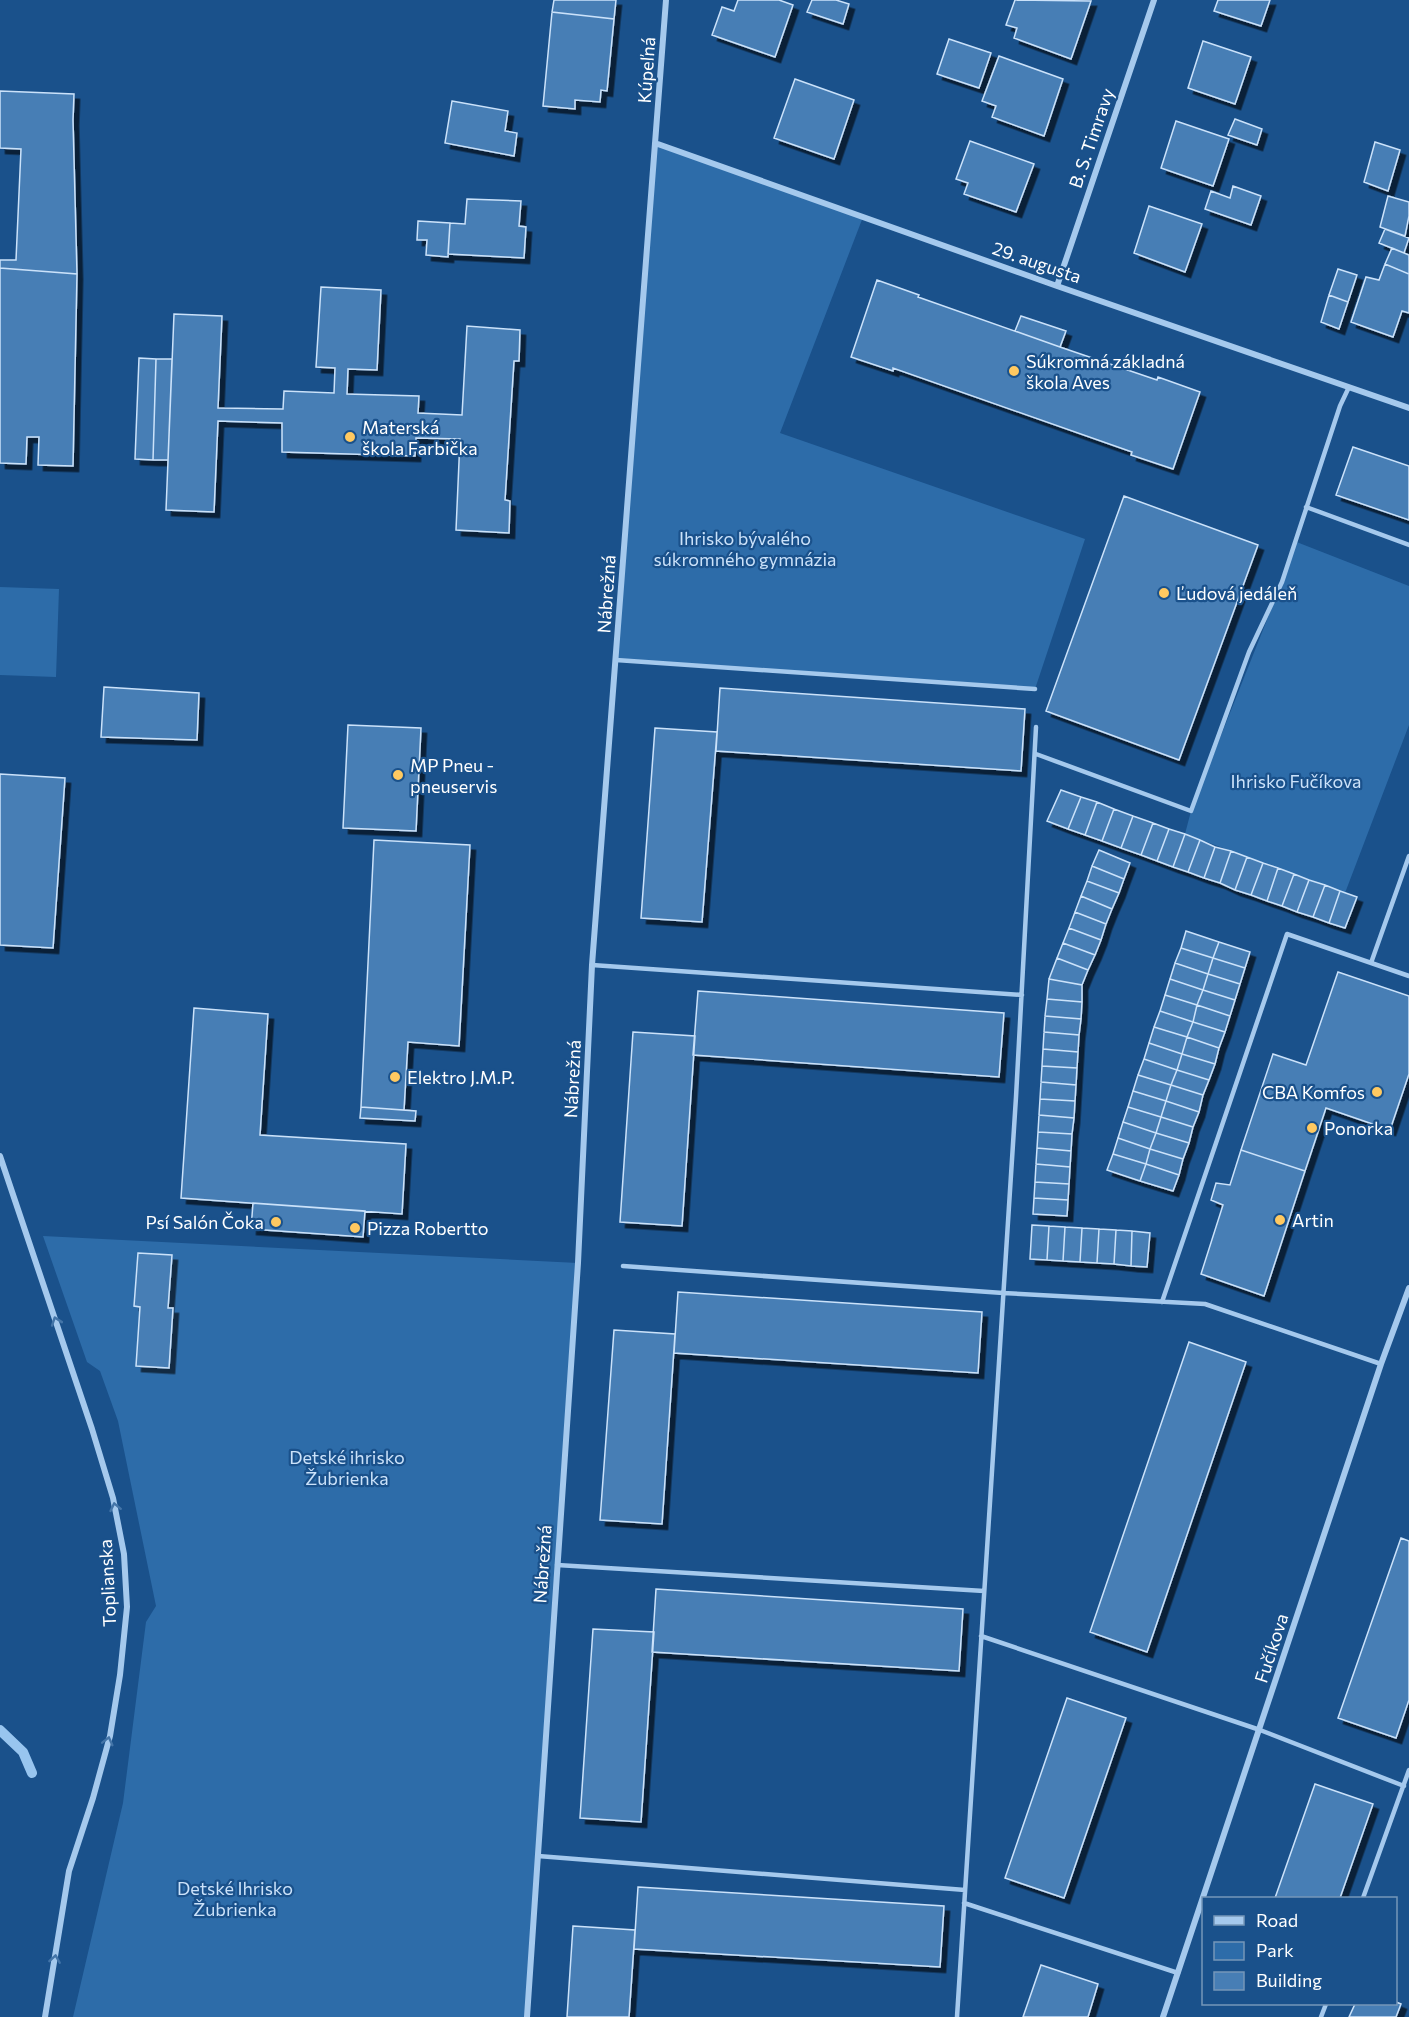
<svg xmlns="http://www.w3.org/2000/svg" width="1409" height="2017" font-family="Commissioner,sans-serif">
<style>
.green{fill:#2d6ca9}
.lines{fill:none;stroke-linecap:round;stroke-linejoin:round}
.stream{stroke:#98c5ef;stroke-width:10}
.building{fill:#477eb5;stroke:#cbe2fa;stroke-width:1.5;filter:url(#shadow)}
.lane{stroke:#a5c9ed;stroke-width:4.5}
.street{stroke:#a5c9ed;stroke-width:6}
.oneway{stroke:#4475a8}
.poi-dot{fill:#ffc961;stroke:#1a518b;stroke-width:2}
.labels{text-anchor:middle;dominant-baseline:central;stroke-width:4.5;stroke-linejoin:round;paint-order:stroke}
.street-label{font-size:18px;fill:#fff;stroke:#1a518b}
.poi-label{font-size:18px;fill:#fff;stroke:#1a518b;text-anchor:start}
.park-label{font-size:18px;fill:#cbe2fa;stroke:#1a518b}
</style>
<defs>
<filter id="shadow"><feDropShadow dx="5.5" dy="5.5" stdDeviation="0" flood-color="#0009"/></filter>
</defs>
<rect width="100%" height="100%" fill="#1a518b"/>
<!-- green -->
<path class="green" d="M655 143 863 217 780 433 1085 539 1035 689 616 660Z
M1294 541 1409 586V725L1345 893 1185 834 1191 811 1282 582Z
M0 587 59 589 56 677 0 675Z
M43 1236 578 1263 527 2017H73L123 1803 146 1622 156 1606 118 1421 100 1371 87 1362Z"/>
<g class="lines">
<!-- stream -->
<path class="stream" d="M0 1730 23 1752 32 1773"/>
</g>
<!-- building -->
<path class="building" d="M554 0H616L614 19 552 12Z
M738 0H779L793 5 775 57 712 35 722 7 734 11Z
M812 0H836L849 4 843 24 807 12Z
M1015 0 1091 1 1071 59 1014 38 1017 28 1006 25Z
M1218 0H1270L1261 26 1214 11Z
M552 12 614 19 607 91 601 90 600 102 575 100V109L543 106Z
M949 39 991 53 979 88 937 74Z
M1203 41 1251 57 1235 104 1188 88Z
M999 56 1063 79 1044 136 992 117 996 106 982 101Z
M795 79 854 100 834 159 774 138Z
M0 91 74 94 73 120 77 274 0 268V260H16L21 149 0 148Z
M452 101 508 111 505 131 517 133 514 156 445 143Z
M1235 119 1262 129 1257 145 1228 135Z
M1176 121 1229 139 1213 186 1161 168Z
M970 141 1034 164 1016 212 964 194 968 183 956 179Z
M1375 142 1400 150 1388 191 1364 182Z
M1233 186 1261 196 1251 225 1205 209 1211 191 1230 198Z
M1388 196 1409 202V216L1405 236 1380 227Z
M467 199 521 201 519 226 526 227 524 258 448 254 450 223 465 224Z
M1149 206 1202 224 1185 272 1134 253Z
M418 221 450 223 448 257 426 255 427 240H417Z
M1385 229 1409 238 1404 253 1379 243Z
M1392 248 1409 255V274L1385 264Z
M1385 264 1409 274V313L1402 311 1393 337 1351 322 1366 277 1379 280Z
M0 268 77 274 73 466 38 465 39 437H27L26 464 0 463Z
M1338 269 1357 275 1348 302 1329 295Z
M877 280 919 295 918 297 1060 347 1157 380 1158 377 1200 392 1173 469 1131 455 1132 452 893 368V371L851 357Z
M321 287 381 290 377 370 348 369 347 394 419 396 418 413 462 415 467 326 520 330 519 361H514L505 500 510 501 509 533 456 530 460 439 416 438 415 456 282 452V423L218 421 214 512 166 510 174 314 222 316 218 408 283 409 284 391 334 393 335 368 316 367Z
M1329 295 1348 302 1339 329 1321 322Z
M1021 316 1066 331 1060 347 1015 331Z
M139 358 156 359 153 460 135 459Z
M156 359H172L168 460H153Z
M1353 447 1409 466V520L1336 495Z
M1124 496 1258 545 1179 760 1046 711Z
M104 687 199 693 197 740 101 737Z
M720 688 1025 709 1021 771 716 751Z
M348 725 421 728 416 831 343 828Z
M655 728 717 732 702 922 641 918Z
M0 774 65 778 53 948 0 945Z
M1061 790 1081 797 1068 829 1047 821Z
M1081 797 1097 802 1085 835 1068 829Z
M1097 802 1114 809 1102 841 1085 835Z
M1114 809 1133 816 1121 848 1102 841Z
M1133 816 1153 823 1141 855 1121 848Z
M1153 823 1169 829 1157 861 1141 855Z
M1169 829 1185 834 1173 867 1157 861Z
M1185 834 1200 840 1188 872 1173 867Z
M374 840 470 845 459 1046 408 1042 404 1110 361 1107Z
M1200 840 1215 847 1204 878 1188 872Z
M1215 847 1231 851 1220 883 1204 878Z
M1099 850 1130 863 1124 879 1092 866Z
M1231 851 1247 857 1235 890 1220 883Z
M1247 857 1263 863 1251 895 1235 890Z
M1263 863 1278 868 1267 901 1251 895Z
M1092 866 1124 879 1119 893 1087 881Z
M1278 868 1294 874 1282 906 1267 901Z
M1294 874 1309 880 1297 912 1282 906Z
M1309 880 1325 885 1313 917 1297 912Z
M1087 881 1119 893 1112 909 1081 896Z
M1325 885 1340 891 1329 923 1313 917Z
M1340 891 1357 897 1345 928 1329 923Z
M1081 896 1112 909 1106 924 1075 912Z
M1075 912 1106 924 1101 940 1069 928Z
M1069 928 1101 940 1095 955 1063 943Z
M1186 931 1219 942 1213 958 1181 948Z
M1219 942 1250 952 1245 968 1213 958Z
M1063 943 1095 955 1088 970 1057 958Z
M1181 948 1213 958 1208 974 1175 963Z
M1057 958 1088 970 1082 985 1049 979Z
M1213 958 1245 968 1240 984 1208 974Z
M1175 963 1208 974 1203 990 1170 979Z
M1338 972 1409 996V1074L1390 1130 1326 1108 1305 1171 1241 1150 1273 1054 1306 1065Z
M1208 974 1240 984 1235 1000 1203 990Z
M1049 979 1082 985V1002L1047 999Z
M1170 979 1203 990 1197 1005 1165 995Z
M1203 990 1235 1000 1230 1016 1197 1005Z
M698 991 1004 1013 999 1077 693 1055Z
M1165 995 1197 1005 1193 1022 1160 1011Z
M1047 999 1082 1002 1081 1019 1045 1016Z
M1197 1005 1230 1016 1225 1032 1193 1022Z
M194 1008 268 1014 260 1135 406 1144 402 1214 181 1198Z
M1160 1011 1193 1022 1187 1037 1154 1027Z
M1045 1016 1081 1019 1079 1035 1044 1032Z
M1193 1022 1225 1032 1219 1048 1187 1037Z
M1154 1027 1187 1037 1182 1054 1149 1043Z
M633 1032 695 1036 682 1226 620 1222Z
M1044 1032 1079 1035 1078 1052 1043 1049Z
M1187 1037 1219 1048 1215 1064 1182 1054Z
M1149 1043 1182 1054 1177 1070 1144 1059Z
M1043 1049 1078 1052 1077 1068 1042 1066Z
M1182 1054 1215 1064 1209 1080 1177 1070Z
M1144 1059 1177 1070 1171 1085 1138 1075Z
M1042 1066 1077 1068 1076 1085 1041 1082Z
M1177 1070 1209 1080 1203 1095 1171 1085Z
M1138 1075 1171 1085 1166 1101 1133 1091Z
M1041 1082 1076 1085 1075 1101 1040 1099Z
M1171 1085 1203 1095 1199 1112 1166 1101Z
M1133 1091 1166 1101 1161 1117 1128 1107Z
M1040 1099 1075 1101 1074 1118 1039 1115Z
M1166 1101 1199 1112 1193 1127 1161 1117Z
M361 1107 416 1111 415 1121 360 1118Z
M1128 1107 1161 1117 1156 1133 1123 1122Z
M1039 1115 1074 1118 1072 1134 1038 1132Z
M1161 1117 1193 1127 1189 1143 1156 1133Z
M1123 1122 1156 1133 1150 1149 1118 1138Z
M1038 1132 1072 1134 1071 1151 1037 1148Z
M1156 1133 1189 1143 1183 1159 1150 1149Z
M1118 1138 1150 1149 1146 1164 1113 1154Z
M1037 1148 1071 1151 1070 1167 1036 1164Z
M1150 1149 1183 1159 1179 1175 1146 1164Z
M1241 1150 1305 1171 1264 1296 1201 1274 1223 1205 1211 1200 1216 1183 1230 1185Z
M1113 1154 1146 1164 1140 1181 1107 1170Z
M1036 1164 1070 1167 1069 1184 1035 1182Z
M1146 1164 1179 1175 1173 1191 1140 1181Z
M1035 1182 1069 1184 1068 1200 1034 1198Z
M1034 1198 1068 1200 1067 1216 1033 1214Z
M253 1203 365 1211 363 1237 251 1229Z
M1032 1225 1049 1226 1047 1260 1030 1259Z
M1049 1226 1065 1227 1063 1261 1047 1260Z
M1065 1227 1082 1228 1080 1262 1063 1261Z
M1082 1228 1099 1229 1097 1263 1080 1262Z
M1099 1229 1116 1230 1114 1264 1097 1263Z
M1116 1230 1132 1231 1131 1266 1114 1264Z
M1132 1231 1150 1233 1147 1267 1131 1266Z
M138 1253 172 1255 168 1308H173L169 1368 136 1366 140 1307 134 1306Z
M678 1292 982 1312 978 1373 674 1353Z
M614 1330 675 1334 662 1524 600 1520Z
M1189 1342 1246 1362 1147 1652 1090 1632Z
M1401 1538 1409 1541V1700L1396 1738 1338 1718Z
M656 1589 963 1609 959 1671 652 1652Z
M593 1629 654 1632 641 1822 580 1818Z
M1067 1698 1126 1718 1064 1898 1005 1878Z
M1315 1784 1373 1804 1340 1898H1275Z
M638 1887 944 1906 940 1967 634 1949Z
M573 1926 635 1930 629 2017H567Z
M1041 1965 1098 1984 1088 2017H1023Z
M1396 2002 1401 2004 1396 2017H1349L1355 2004H1396Z"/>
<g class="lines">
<!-- lane -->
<path class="lane" d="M1306 507 1409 545
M616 660 1035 689
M1036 754 1191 811 1249 652 1282 582 1340 406 1349 387
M1371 963 1409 856
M592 965 1022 995
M623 1266 1003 1293 1205 1304 1381 1364
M1162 1302 1287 934 1409 976
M557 1565 984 1591
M981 1636 1260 1730 1404 1786
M538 1856 965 1890
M1363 1898 1409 1770
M964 1903 1178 1973
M957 2017 1016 1097 1036 727
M1321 2017 1326 2004"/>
<!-- street -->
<path class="street" d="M655 143 1057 286 1409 408
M1057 286 1154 0
M0 1156 92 1429 113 1498 124 1554 127 1607 120 1675 110 1736 93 1798 69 1871 45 2017
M527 2017 578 1263 592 965 666 0
M1163 2017 1381 1364 1409 1288"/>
</g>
<!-- one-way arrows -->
<defs><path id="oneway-chevron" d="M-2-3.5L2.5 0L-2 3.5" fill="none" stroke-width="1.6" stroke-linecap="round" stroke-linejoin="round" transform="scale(1.5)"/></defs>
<g class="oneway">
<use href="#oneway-chevron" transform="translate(56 1321) rotate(-109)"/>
<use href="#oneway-chevron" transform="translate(115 1507) rotate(-102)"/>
<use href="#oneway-chevron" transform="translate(108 1741) rotate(-76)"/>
<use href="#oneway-chevron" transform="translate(55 1959) rotate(-81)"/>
</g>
<!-- markers -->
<g class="poi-dot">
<circle cx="1014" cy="371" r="6"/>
<circle cx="350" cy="437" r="6"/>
<circle cx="1164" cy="593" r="6"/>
<circle cx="398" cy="775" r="6"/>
<circle cx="395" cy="1077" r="6"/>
<circle cx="1377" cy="1092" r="6"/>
<circle cx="1312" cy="1128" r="6"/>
<circle cx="1280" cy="1220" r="6"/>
<circle cx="276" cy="1222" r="6"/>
<circle cx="355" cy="1228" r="6"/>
</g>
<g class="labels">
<!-- street labels -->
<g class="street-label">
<text transform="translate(646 70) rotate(-86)">Kúpeľná</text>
<text transform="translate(1091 138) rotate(-71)">B. S. Timravy</text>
<text transform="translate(1037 262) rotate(19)">29. augusta</text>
<text transform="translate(606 594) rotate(-86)">Nábrežná</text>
<text transform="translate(572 1079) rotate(-87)">Nábrežná</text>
<text transform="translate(542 1564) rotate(-86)">Nábrežná</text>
<text transform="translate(107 1583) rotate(-93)">Toplianska</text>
<text transform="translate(1271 1648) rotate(-72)">Fučíkova</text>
</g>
<!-- poi labels -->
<g class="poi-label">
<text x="1026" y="361">Súkromná základná<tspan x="1026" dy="21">škola Aves</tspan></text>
<text x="362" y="427">Materská<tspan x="362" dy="21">škola Farbička</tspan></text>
<text x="1176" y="593">Ľudová jedáleň</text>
<text x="410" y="765">MP Pneu -<tspan x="410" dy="21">pneuservis</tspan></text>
<text x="407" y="1077">Elektro J.M.P.</text>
<text x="1365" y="1092" text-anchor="end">CBA Komfos</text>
<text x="1324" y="1128">Ponorka</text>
<text x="1292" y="1220">Artin</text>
<text x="264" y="1222" text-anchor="end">Psí Salón Čoka</text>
<text x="367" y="1228">Pizza Robertto</text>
</g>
<!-- park labels -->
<g class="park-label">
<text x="745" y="538">Ihrisko bývalého<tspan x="745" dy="21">súkromného gymnázia</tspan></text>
<text x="1296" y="781">Ihrisko Fučíkova</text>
<text x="347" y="1457">Detské ihrisko<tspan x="347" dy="21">Žubrienka</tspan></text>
<text x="235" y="1888">Detské Ihrisko<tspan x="235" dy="21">Žubrienka</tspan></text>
</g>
</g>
<!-- legend -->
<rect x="1202" y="1897" width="195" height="108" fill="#1a518b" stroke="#7697b9" stroke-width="1.5"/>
<rect x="1214" y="1916" width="30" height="9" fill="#a5c9ed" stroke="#7697b9" stroke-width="1.5"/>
<text x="1256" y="1927" font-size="18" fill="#ffffff">Road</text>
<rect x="1214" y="1942" width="30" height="18" fill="#2d6ca9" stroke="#7697b9" stroke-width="1.5"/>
<text x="1256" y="1957" font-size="18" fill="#ffffff">Park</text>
<rect x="1214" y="1972" width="30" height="18" fill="#477eb5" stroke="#7697b9" stroke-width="1.5"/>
<text x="1256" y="1987" font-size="18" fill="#ffffff">Building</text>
</svg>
